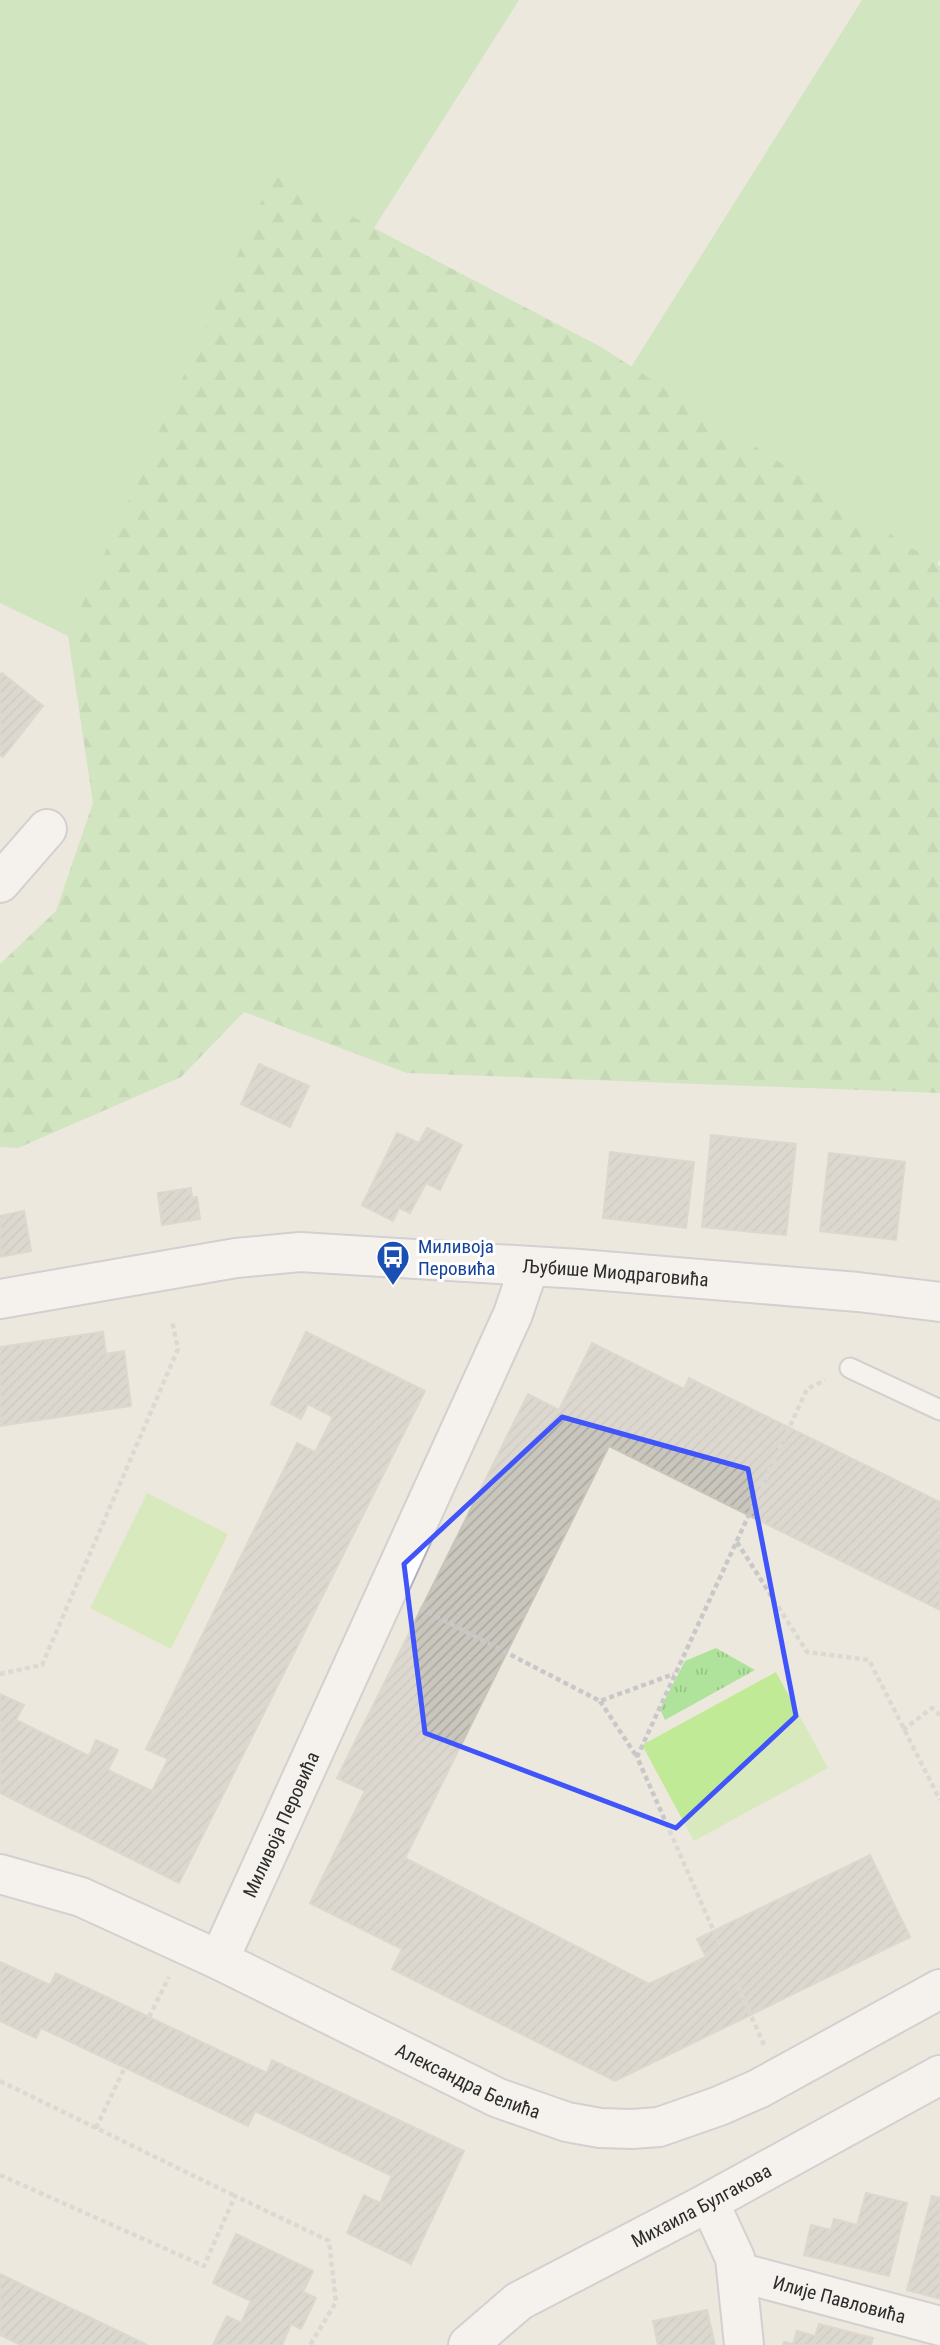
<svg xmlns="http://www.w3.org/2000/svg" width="940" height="2345" font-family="'Roboto Condensed',sans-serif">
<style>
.grass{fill:#afe39b}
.forest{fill:url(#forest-firs)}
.park{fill:url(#park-tufts)}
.pitch{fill:#c1ea97}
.building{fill:url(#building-hatch);stroke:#c9c4b8;stroke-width:2}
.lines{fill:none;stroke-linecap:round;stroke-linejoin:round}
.lane-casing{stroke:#b2b3bf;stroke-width:23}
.street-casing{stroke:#b2b3bf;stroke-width:42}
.secondary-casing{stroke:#b2b3bf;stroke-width:42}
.path{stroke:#c8c8c8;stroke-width:4.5;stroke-dasharray:5 3.5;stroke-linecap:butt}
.lane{stroke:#fff;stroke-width:19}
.street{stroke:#fff;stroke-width:38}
.secondary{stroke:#fff;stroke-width:38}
.marked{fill:none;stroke:#4055f9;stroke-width:5;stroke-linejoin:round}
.labels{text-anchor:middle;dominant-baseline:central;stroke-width:6;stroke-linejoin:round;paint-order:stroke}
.transit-label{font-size:19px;fill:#164399;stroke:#fff;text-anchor:start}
.street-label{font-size:19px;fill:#2c2c2c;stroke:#fff}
</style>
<defs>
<pattern id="forest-firs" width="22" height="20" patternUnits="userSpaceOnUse" patternTransform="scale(1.75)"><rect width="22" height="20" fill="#afe39b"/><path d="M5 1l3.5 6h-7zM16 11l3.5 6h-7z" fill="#97c386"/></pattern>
<pattern id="park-tufts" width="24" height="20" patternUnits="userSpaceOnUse" patternTransform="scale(1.75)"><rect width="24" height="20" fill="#afe39b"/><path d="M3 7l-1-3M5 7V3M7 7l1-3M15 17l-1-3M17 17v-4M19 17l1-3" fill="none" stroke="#97c386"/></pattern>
<pattern id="building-hatch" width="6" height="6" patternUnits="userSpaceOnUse" patternTransform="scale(1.75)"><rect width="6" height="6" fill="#c9c6bd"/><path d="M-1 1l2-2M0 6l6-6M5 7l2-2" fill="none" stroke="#adaaa3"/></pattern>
</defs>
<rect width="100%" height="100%" fill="#ede8de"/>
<!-- grass -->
<path class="grass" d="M0 0H519L374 228 273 176 68 636 0 603Z
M862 0H940V559L937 564 631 367Z"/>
<!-- forest -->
<path class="forest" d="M273 175 601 347 940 566V1093L407 1073 244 1012 181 1077 18 1148 0 1147V964L56 911 93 803 68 636Z"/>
<!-- park -->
<path class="park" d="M716 1648 755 1670 665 1720 660 1709 685 1661Z"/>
<!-- pitch -->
<path class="pitch" d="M147 1493 228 1534 171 1649 90 1608Z
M776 1672 828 1768 694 1841 642 1745Z"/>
<!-- building -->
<path class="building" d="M2 673 43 706 3 757 0 755V675Z
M259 1064 309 1086 290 1127 241 1104Z
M427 1128 462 1145 440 1190 426 1183 410 1213 399 1208 393 1221 362 1205 397 1133 419 1143Z
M711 1135 796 1144 786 1235 702 1227Z
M610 1152 694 1162 686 1228 603 1218Z
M829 1153 905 1162 896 1240 820 1231Z
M191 1188 192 1198 197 1197 200 1219 162 1225 158 1193Z
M24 1211 31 1251 0 1257V1216Z
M103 1332 106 1354 124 1351 131 1406 0 1426V1347Z
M306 1332 425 1391 179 1883 0 1793V1694L24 1705 16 1720 89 1756 96 1740 118 1750 108 1770 152 1791 168 1759 146 1749 297 1443 315 1452 333 1417 308 1404 301 1419 271 1404Z
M592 1343 684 1389 689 1378 940 1502V1610L609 1446 405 1858 649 1984 706 1957 697 1939 870 1855 910 1937 615 2081 392 1969 402 1949 310 1903 365 1791 337 1778 528 1394 559 1410Z
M0 1962 50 1985 56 1973 267 2073 272 2060 464 2151 411 2264 347 2233 364 2195 380 2203 392 2176 255 2111 248 2126 41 2028 36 2038 0 2021Z
M866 2193 907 2203 889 2276 804 2255 811 2225 831 2230 834 2219 857 2225Z
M932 2196 940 2198V2299L907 2290Z
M236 2234 313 2271 303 2292 316 2298 301 2329 291 2324 282 2345H213L227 2316 241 2323 251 2301 213 2283Z
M0 2274 147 2345H21L0 2335Z
M707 2310 715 2345H658L653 2321Z
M819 2324 873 2338 871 2345H783L784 2342 793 2344 797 2331 815 2336Z"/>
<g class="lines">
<defs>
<path id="lane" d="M850 1368 940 1410"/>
<g id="street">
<path d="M0 883 47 829"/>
<path id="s1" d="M0 1874 81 1897 219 1960 498 2098 567 2122 600 2128 632 2129 659 2127 719 2106 758 2089 940 1989"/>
<path id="s2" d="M219 1960 513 1314 529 1267"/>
<path d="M709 2202 735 2258 744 2345"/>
<path id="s3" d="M738 2272 940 2326"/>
</g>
<g id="secondary">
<path id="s4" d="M0 1299 236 1258 300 1252 580 1269 858 1292 940 1302"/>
<path id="s5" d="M468 2345 519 2301 709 2202 940 2075"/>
</g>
</defs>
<!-- lane casing -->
<use href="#lane" class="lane-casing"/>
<!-- street casing -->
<use href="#street" class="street-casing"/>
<!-- secondary casing -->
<use href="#secondary" class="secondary-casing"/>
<!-- path -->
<path class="path" d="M737 1542 807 1652 869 1660 940 1800
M420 1608 600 1701 674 1674
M0 1674 42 1665 178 1349 172 1321
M600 1701 637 1757
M903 1730 932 1708 940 1715
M149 2017 169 1977
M764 2045 637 1757 807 1389 825 1380
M0 2081 235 2196
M96 2128 125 2067
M0 2175 204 2266 235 2196 329 2241 336 2302 310 2345"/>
<!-- lane -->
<use href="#lane" class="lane"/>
<!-- street -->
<use href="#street" class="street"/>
<!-- secondary -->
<use href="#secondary" class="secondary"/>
</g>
<!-- marked area -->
<path d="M0 0H940V2345H0ZM562 1417 748 1469 796 1716 676 1828 425 1733 404 1564Z" fill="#ede8de" fill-opacity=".55" fill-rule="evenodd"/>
<path class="marked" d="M562 1417 748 1469 796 1716 676 1828 425 1733 404 1564Z"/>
<!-- icons -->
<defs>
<symbol id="bus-pin" viewBox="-11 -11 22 30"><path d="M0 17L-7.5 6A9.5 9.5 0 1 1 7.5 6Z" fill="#1a4fb4" stroke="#fff"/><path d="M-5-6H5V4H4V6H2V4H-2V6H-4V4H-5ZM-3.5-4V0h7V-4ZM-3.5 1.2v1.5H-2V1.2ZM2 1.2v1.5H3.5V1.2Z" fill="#fff"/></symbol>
</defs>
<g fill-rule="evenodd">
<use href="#bus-pin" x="374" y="1238" width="38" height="52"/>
</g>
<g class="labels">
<!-- transit labels -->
<g class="transit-label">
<text x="418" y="1246">Миливоја<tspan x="418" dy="22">Перовића</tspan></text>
</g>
<!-- street labels -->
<g class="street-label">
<text stroke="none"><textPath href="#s4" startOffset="620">Љубише Миодраговића</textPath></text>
<text stroke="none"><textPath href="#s2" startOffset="149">Миливоја Перовића</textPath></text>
<text stroke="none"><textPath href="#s1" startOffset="513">Александра Белића</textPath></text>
<text stroke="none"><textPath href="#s5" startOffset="273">Михаила Булгакова</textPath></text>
<text stroke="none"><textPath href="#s3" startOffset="105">Илије Павловића</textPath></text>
</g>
</g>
</svg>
